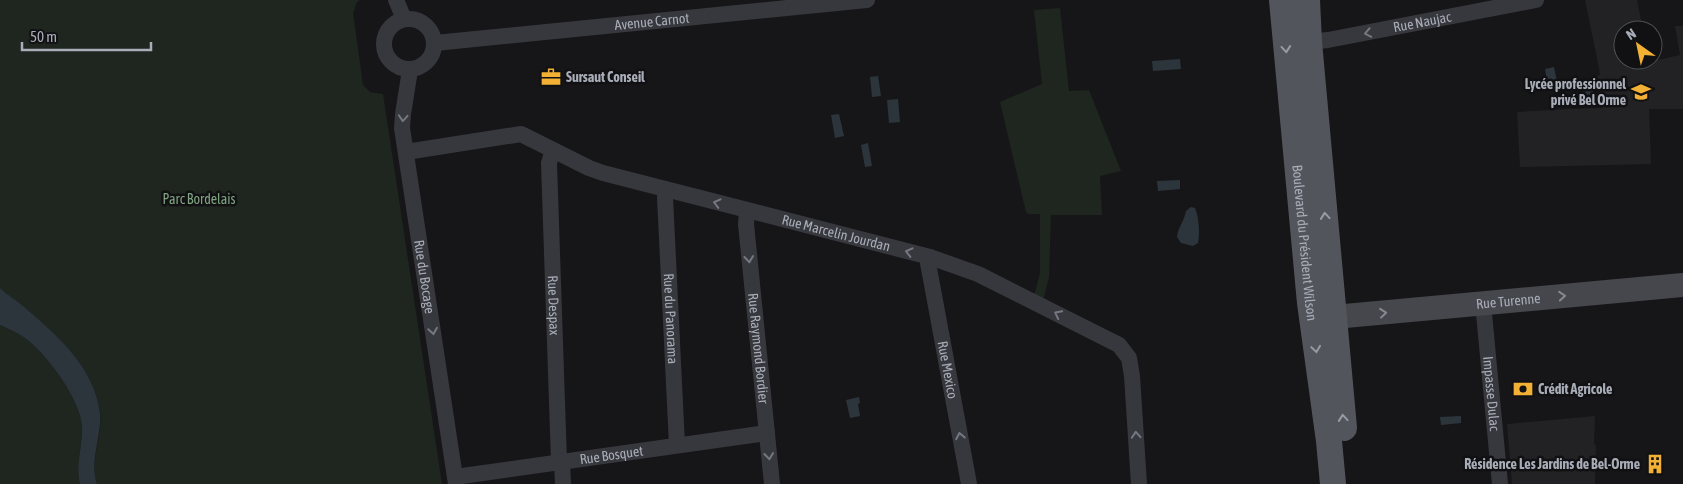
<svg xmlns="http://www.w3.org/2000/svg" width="1683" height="484" font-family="'Asap Condensed',sans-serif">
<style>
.built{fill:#222225}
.green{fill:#1e261f}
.water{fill:#2c353c}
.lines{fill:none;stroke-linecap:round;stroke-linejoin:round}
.street{stroke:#37383d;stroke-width:16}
.secondary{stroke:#45474d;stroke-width:24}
.primary{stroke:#53555c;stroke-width:26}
.oneway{stroke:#757881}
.oneway2{stroke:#979ba6}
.oneway3{stroke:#858993}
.labels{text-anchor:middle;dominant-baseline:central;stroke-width:5;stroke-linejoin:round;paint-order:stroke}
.street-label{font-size:14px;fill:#a8adb8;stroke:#111113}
.poi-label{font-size:14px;font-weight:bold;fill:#a8adb8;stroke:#111113;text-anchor:start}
.park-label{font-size:14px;fill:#7fa381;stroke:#111113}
</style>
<rect width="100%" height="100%" fill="#161618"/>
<!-- built -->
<path class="built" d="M1585 0H1637L1643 30H1623V60H1649V62L1680 55 1675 26H1683V109H1649L1651 164 1520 167 1517 112 1569 109 1603 108 1597 76 1600 75 1599 68Z
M1595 416 1594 444 1596 445 1595 484H1512L1507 424Z"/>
<!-- green -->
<path class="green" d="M0 0H360L357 2 353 13 363 85 370 92 383 94 442 484H97C89 460 103 436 100 412 93 355 36 325 0 288Z
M1060 8 1069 91 1089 90 1121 171 1100 176 1102 215H1051L1049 277 1043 301 1034 296 1040 273V214H1029L1026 212 1000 102 1042 84 1034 10Z
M0 325C11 330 21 334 30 342 50 359 80 400 82 426 83 445 75 465 80 484H0Z"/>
<!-- water -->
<path class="water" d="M1180 59 1181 69 1153 71 1152 61Z
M1554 67 1558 86 1548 88 1545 69Z
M878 76 881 96 872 97 870 77Z
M1593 90 1594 97 1572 102 1570 94Z
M898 99 900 122 889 123 887 100Z
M839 114 844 136 835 138 831 115Z
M868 143 872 166 865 167 861 145Z
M1180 180V189L1158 191 1157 181Z
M1191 207 1195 208C1199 217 1200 234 1198 243L1193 246 1181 243 1177 237C1178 227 1184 222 1186 211Z
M0 288C7 295 16 300 24 307 56 334 95 368 100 413 102 437 89 460 97 484H80C75 465 83 445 82 426 80 400 50 359 30 342 21 334 11 330 0 325Z
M859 397 860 403 858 404 860 416 850 418 846 400Z
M1461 416V423L1441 425 1440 417Z"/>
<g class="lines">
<!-- street -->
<g class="street">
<path d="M396 0 404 19"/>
<circle cx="409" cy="44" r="25"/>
<path id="s1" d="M1309 42 1328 40 1536 0"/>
<path id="s2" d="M435 43 867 0"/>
<path id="s3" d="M410 70 403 114 402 128 456 484"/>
<path id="s4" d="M553 150 549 163 559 462"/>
<path id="s5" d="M406 152 521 134 589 168 603 173 930 257 978 274 1119 345 1129 358 1132 376 1139 484"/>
<path id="s6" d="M667 191 665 197 677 445"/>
<path id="s7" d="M747 211 746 224 772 484"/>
<path id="s8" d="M930 257 928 263 969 484"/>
<path id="s9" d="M1483 303 1500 484"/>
<path d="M562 461 563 484"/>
<path id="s10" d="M455 477 767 433"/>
</g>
<!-- secondary -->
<path class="secondary" id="s11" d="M1334 317 1683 285"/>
<!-- primary -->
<g class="primary">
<path id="s12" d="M1282 0 1310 303 1329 441 1333 484"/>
<path d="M1307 0 1309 42 1344 428"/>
</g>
</g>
<!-- one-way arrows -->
<defs><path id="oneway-chevron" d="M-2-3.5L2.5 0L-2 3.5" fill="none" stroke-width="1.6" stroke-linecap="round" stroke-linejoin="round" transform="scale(1.25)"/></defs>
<g class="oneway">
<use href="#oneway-chevron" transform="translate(1368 33) rotate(169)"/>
<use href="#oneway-chevron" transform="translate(403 118) rotate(94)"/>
<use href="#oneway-chevron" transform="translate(717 203) rotate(-166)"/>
<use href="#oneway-chevron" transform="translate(909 252) rotate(-166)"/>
<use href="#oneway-chevron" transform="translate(749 259) rotate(84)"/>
<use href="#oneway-chevron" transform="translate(1058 314) rotate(-153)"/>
<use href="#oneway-chevron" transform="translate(433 331) rotate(81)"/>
<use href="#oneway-chevron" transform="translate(1136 435) rotate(-94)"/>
<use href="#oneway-chevron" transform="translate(960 436) rotate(-101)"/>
<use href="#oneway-chevron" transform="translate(769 456) rotate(84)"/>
</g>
<g class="oneway2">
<use href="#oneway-chevron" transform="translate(1286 49) rotate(85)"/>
<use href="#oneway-chevron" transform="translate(1325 216) rotate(-95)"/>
<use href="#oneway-chevron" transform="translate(1316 349) rotate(82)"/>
<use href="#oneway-chevron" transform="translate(1343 418) rotate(-95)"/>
</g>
<g class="oneway3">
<use href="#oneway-chevron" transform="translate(1562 296) rotate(-5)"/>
<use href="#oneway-chevron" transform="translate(1383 313) rotate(-6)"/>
</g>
<!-- icons -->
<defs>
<symbol id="office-bare" viewBox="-9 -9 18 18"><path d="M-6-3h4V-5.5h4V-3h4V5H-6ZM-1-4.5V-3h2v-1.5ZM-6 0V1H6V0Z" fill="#f2b134" stroke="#111113" stroke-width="2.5" paint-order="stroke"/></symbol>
<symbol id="school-bare" viewBox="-9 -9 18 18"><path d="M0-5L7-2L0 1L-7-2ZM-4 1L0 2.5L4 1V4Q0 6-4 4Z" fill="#f2b134" stroke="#111113" stroke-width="2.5" paint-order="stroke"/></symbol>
<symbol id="bank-bare" viewBox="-9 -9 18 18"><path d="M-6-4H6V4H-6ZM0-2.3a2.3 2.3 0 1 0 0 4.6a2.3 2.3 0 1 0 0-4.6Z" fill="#f2b134" stroke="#111113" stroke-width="2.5" paint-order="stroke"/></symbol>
<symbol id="building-bare" viewBox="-9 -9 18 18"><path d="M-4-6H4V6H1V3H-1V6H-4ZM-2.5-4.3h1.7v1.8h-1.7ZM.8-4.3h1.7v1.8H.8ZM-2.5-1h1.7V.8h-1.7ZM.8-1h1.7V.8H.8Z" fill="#f2b134" stroke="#111113" stroke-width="2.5" paint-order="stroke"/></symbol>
</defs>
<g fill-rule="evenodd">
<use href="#office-bare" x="537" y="63" width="28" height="28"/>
<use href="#school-bare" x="1627" y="78" width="28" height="28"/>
<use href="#bank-bare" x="1509" y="375" width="28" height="28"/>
<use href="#building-bare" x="1641" y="450" width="28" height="28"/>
</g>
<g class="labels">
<!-- street labels -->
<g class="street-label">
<text stroke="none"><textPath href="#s2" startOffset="218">Avenue Carnot</textPath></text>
<text stroke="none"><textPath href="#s1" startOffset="115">Rue Naujac</textPath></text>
<text stroke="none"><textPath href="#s5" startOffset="448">Rue Marcelin Jourdan</textPath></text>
<text stroke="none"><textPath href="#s12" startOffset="244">Boulevard du Président Wilson</textPath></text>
<text stroke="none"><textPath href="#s3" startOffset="209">Rue du Bocage</textPath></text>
<text stroke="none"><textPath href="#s11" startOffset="175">Rue Turenne</textPath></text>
<text stroke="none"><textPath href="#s4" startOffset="156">Rue Despax</textPath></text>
<text stroke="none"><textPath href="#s6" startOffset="128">Rue du Panorama</textPath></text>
<text stroke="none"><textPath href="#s7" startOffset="138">Rue Raymond Bordier</textPath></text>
<text stroke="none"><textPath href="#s8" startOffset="115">Rue Mexico</textPath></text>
<text stroke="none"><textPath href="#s9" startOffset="91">Impasse Dulac</textPath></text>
<text stroke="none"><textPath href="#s10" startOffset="158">Rue Bosquet</textPath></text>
</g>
<!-- poi labels -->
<g class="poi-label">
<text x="566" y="77">Sursaut Conseil</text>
<text x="1626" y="84" text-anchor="end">Lycée professionnel<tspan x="1626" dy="16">privé Bel Orme</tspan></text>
<text x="1538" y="389">Crédit Agricole</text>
<text x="1640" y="464" text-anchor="end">Résidence Les Jardins de Bel-Orme</text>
</g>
<!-- park labels -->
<g class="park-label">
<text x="199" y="199">Parc Bordelais</text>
</g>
</g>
<!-- north arrow -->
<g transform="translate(1638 45) rotate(327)"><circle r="24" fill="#111113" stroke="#4d4f55"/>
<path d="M0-4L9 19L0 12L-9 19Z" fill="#f2b134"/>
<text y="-8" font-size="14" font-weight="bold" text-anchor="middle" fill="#a8adb8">N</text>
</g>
<!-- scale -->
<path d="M22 42v8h129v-8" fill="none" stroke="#a8adb8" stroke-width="2.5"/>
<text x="30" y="42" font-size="15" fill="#a8adb8" stroke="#111113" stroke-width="4" paint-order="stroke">50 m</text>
</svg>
